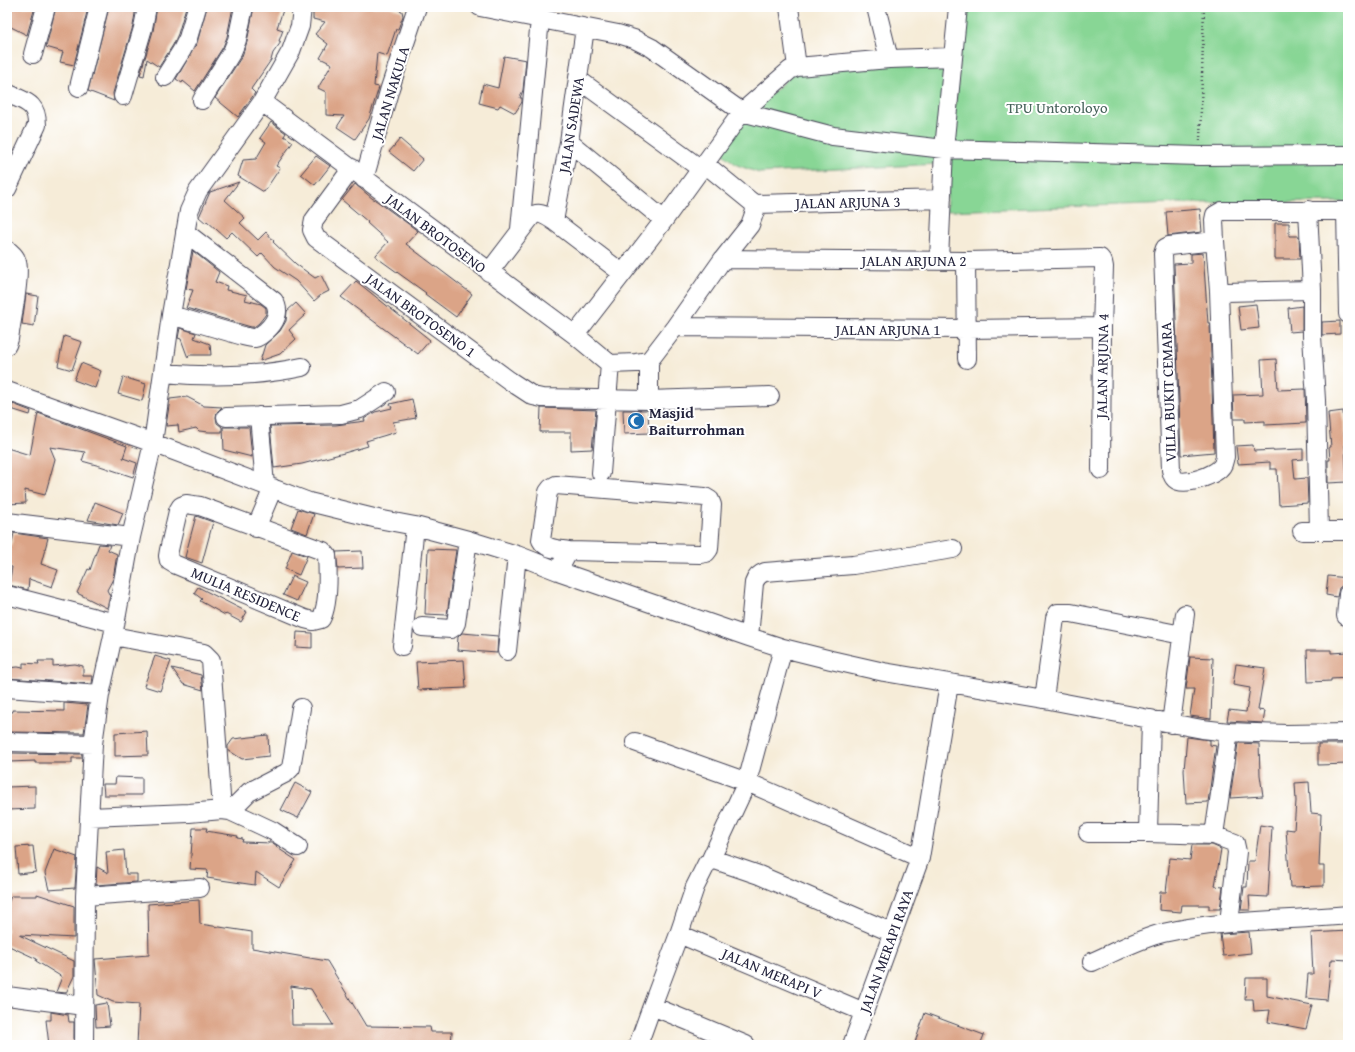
<svg xmlns="http://www.w3.org/2000/svg" width="1355" height="1052" font-family="'Gentium Book Plus',serif">
<style>
.green{fill:#88d695;stroke:#557c68}
.building{fill:#dba487;fill-rule:evenodd}
.lines{fill:none;stroke-linecap:round;stroke-linejoin:round}
.minor-casing{stroke:#424053;stroke-width:20}
.path{stroke:#424053;stroke-width:2.5;stroke-dasharray:1 3;stroke-linecap:butt}
.minor{stroke:#fff;stroke-width:18}
.labels{text-anchor:middle;dominant-baseline:central;stroke-width:4;stroke-linejoin:round;paint-order:stroke}
.street-label{font-size:15px;fill:#22223b;stroke:#fff}
.park-label{font-size:15px;fill:#46615a;stroke:#fff}
.poi-label{font-size:15px;font-weight:bold;fill:#22223b;stroke:#fff;text-anchor:start}
</style>
<rect width="100%" height="100%" fill="#fff"/>
<filter id="ink" filterUnits="userSpaceOnUse"><feTurbulence type="fractalNoise" baseFrequency=".025" numOctaves="2"/><feDisplacementMap in="SourceGraphic" scale="8" xChannelSelector="R" yChannelSelector="G"/><feConvolveMatrix kernelMatrix="1 2 1 2 8 2 1 2 1" color-interpolation-filters="sRGB"/></filter>
<filter id="wash" filterUnits="userSpaceOnUse"><feTurbulence type="fractalNoise" baseFrequency=".012" numOctaves="4" result="noise"/><feDisplacementMap in="SourceGraphic" scale="16" xChannelSelector="R" yChannelSelector="G"/><feGaussianBlur stdDeviation="0.9" result="paint"/><feColorMatrix in="noise" values="0 0 0 0 0 0 0 0 0 0 0 0 0 0 0 0 0 1.4 0 .05"/><feComposite in="paint" operator="in"/></filter>
<g filter="url(#wash)">
<rect width="100%" height="100%" fill="#f6ecd8"/>
<!-- green -->
<path class="green" d="M964 7H1348V202L1176 203 946 211Z
M947 60 939 164 759 173 737 165 720 152 740 124 795 71Z"/>
<g id="blocks">
<!-- building -->
<path class="building" d="M7 7H35L27 35 7 25Z
M56 7 88 8 74 65 60 62 63 52 46 47Z
M109 7H136L133 26 113 93 114 101 88 91Z
M157 7H186L178 34 173 45 159 67 147 59 144 76 140 75 153 31Z
M207 7H233L227 37 223 47 195 91 183 81 182 83 176 79 197 43Z
M254 7H284L277 28 283 30 279 41 281 42 273 53 271 60 251 89 255 93 238 117 215 98 242 56 247 42Z
M313 7H390L402 11 403 16 398 29H396L387 56 377 53 374 86 379 87 369 119 355 139 337 127 344 116 326 115V92L318 88 332 64 320 58 328 44 315 34 325 22 313 19Z
M504 56 526 60 523 90 520 98H522V102L515 113 500 105 498 108 479 103 483 84 498 88Z
M271 122 286 133 284 136 293 142 276 166 280 168 264 192 238 176 243 160 256 159 266 142 260 138Z
M400 139 423 159 413 171 389 152Z
M316 156 330 166 315 185 301 174Z
M239 182 225 200 245 218 240 223 258 240 266 232 274 241 273 242 296 264 315 278 321 275 329 291 321 295 314 301 296 281 275 267 262 253 258 257 232 232 226 238 207 221 206 223 199 217 210 192Z
M355 184 373 199H374L418 231 406 244 472 294 456 317 425 294 426 293 376 257V255L388 242 367 223 368 222 342 200Z
M1200 209 1202 232 1168 236 1166 212Z
M1275 223H1289V236H1299L1300 259H1275Z
M193 251 219 272 215 282 227 286 226 290 247 295 245 300 261 304 266 308V314L259 323 254 327H251L186 308 193 290 186 289Z
M1203 253 1208 323H1210L1214 452 1181 455 1174 264 1191 263V254Z
M356 281 430 340 418 354 341 297Z
M26 294 38 296 34 326 22 324Z
M296 303 306 314 289 330 296 339 280 354 260 361 265 345 280 331 286 321 287 311Z
M1256 304 1259 328 1241 330 1238 306Z
M1302 306V331L1290 332 1288 308Z
M1340 321V334L1322 335V322Z
M180 328 196 333 194 338 210 344 211 355H189L188 358 181 339 178 338Z
M64 336 82 342 72 370 58 366Z
M1276 359 1278 390 1305 389 1306 423 1265 425V421L1245 422V419H1234L1233 395 1263 394 1261 360Z
M81 363 101 371 95 388 74 380Z
M123 377 146 384 142 401 118 394Z
M187 397 204 406 222 407 217 412 216 417 217 423 222 427V432H209L199 431 196 428 179 432 178 425 166 426 170 399Z
M412 399 416 418 393 422 396 432 366 441 368 446 344 453 302 464 274 468 270 426 336 425 365 421 364 419 375 412 392 408 390 404Z
M13 404 31 411 30 415 11 409Z
M541 408 596 410 592 449 571 450V432H540Z
M623 410H648L649 433 624 434Z
M1343 411 1347 482 1328 483V460H1330L1329 447H1331L1328 413Z
M38 413 127 446 123 458 137 463 133 477 100 466 82 461 85 452 50 447 55 459 45 495 25 490 26 503 7 504V448L30 455Z
M223 427H249L252 457 224 450Z
M1253 445 1254 451 1303 449V459L1293 460 1295 479 1307 478 1308 503 1279 505 1277 469H1270V462L1238 464 1236 446Z
M95 502 123 513 118 525 88 520Z
M298 509 314 514 307 534 291 528Z
M196 516 213 522 202 563 185 557Z
M14 533 48 538 41 564 58 570 52 587 29 579 28 590 9 585 12 567 7 566Z
M99 544 110 545 108 550 117 554 113 579 107 590 110 596 107 608 77 593 88 569 90 570Z
M428 549 456 550 447 615 425 614Z
M292 551 307 556 299 575 285 569Z
M362 551 363 568 338 569 336 552Z
M292 576 306 582 297 601 283 595Z
M1328 576 1348 578 1347 584 1343 585 1339 588 1337 597 1326 595Z
M198 587 247 612 241 622 226 614 225 615 200 601 202 599 194 593Z
M297 632 312 633V648L296 647Z
M462 633 498 636 497 653 457 650 458 637Z
M1307 650H1331V653L1348 652V678L1331 679V681L1308 682Z
M155 656 171 661 160 691 144 686Z
M1190 657 1213 658 1211 719 1190 716 1194 689H1186Z
M464 660 466 688 418 690 416 662Z
M38 661H53V666L75 664 83 666V676H93L92 684 7 678V668L18 667 23 668V663L39 664Z
M1236 664 1265 668 1258 710 1265 711 1263 723 1227 721 1229 710 1246 712 1250 688 1233 685Z
M172 668 201 675 203 690 183 684Z
M64 703 88 705 84 733 7 732V712H13L12 710 64 711Z
M147 731 148 755 115 756V733Z
M268 735 269 756 242 759 228 750V746L233 739Z
M1187 737 1210 740V745L1216 746 1208 802 1186 803 1184 770Z
M1238 743 1259 744 1260 775 1263 796 1230 798Z
M1318 744H1348V764L1318 765Z
M8 753 82 754V758H72V763H35V761L9 762Z
M116 777 142 778V795H104L103 784H115Z
M1309 782 1311 813 1321 814 1319 866H1324V886L1290 887 1286 829 1294 830 1296 801 1295 783Z
M295 783 312 792 298 818 281 810Z
M35 786V809L7 810V787Z
M1260 825 1272 827 1268 897 1249 896 1250 910H1241L1244 887H1247L1248 861H1255Z
M193 828H207L206 831 238 836 237 838 243 839 242 842 273 843 277 846 276 847 296 860 279 887 256 872 255 885 207 878 208 870 190 869Z
M1192 845H1212L1221 849 1215 886 1223 887 1220 909H1209V905H1182L1181 912 1159 910 1160 892H1166L1170 858 1190 860Z
M33 846 36 872 18 874 16 847Z
M54 849 77 857 75 888 49 890 45 873Z
M124 850 126 874H137V882L96 885 97 867 108 873 106 852Z
M37 894 74 906V938L19 935 74 961V976L66 993 56 992 62 977 36 961 37 959 7 945V906L11 896H37Z
M199 900 200 924 252 932V948L327 961 366 1026 430 1027 431 1032H452L451 1045H137L139 1004 113 1002 98 995 95 959 149 955 148 904ZM291 986 311 989 333 1025H292Z
M1348 931V960L1332 959V961H1331L1327 1000 1306 998 1308 974H1313L1311 933Z
M1249 932 1251 953 1223 956 1220 934Z
M1246 978H1267V996L1312 1005 1306 1029 1268 1022 1270 1010 1254 1011 1253 999H1245Z
M107 1003 110 1026 96 1027 95 1005Z
M51 1012 68 1015 69 1022H74V1045H49L46 1020H51Z
M925 1013 984 1035 980 1045H914Z"/>
</g>
</g>
<g filter="url(#ink)">
<use href="#blocks" fill-opacity="0" stroke="#424053" stroke-width="1"/>
<g class="lines">
<defs>
<path id="minor" d="M480 7 618 34 634 39 652 48 742 112 833 136 944 149 1200 156 1348 155
M789 7 797 67
M876 7 889 59
M33 54 46 7
M165 77 182 50 188 38 197 7
M579 80 701 169
M79 87 99 7
M7 93C25 102 37 102 37 125L7 189
M123 96 143 28 147 7
M202 100 232 52 237 40 244 7
M262 102 575 335 610 364
M569 142 664 220
M352 168 314 220 312 230 316 238 510 381 533 396 542 398 649 400 770 396
M364 179 390 88 417 7
M754 204 942 199
M1308 210 1312 290V336L1316 400 1319 531
M1346 211 1348 314
M554 221 569 142 585 28
M520 229 540 19
M1215 241 1219 291 1225 457C1224 459 1224 463 1222 466 1216 475 1184 487 1175 479 1172 476 1172 473 1171 470L1163 254 1165 248 1169 246 1215 241 1214 220 1215 215 1222 211H1348
M7 250C11 252 16 257 17 262 21 274 11 324 9 339L7 345
M723 259 966 261 1100 258 1103 262 1104 267 1102 327 1101 470
M939 260 944 149 958 7
M966 261 967 359
M489 272 531 217C539 210 546 216 554 221L622 273
M1226 292 1312 290
M171 315 243 336C247 337 251 338 255 338 260 337 263 333 266 331 275 323 281 312 274 301L185 232
M675 327 967 329 1102 327
M575 335 664 220 742 112 790 70 797 67 889 59 953 57
M649 361V400
M610 364 636 363 649 361 675 327 723 259 750 225 755 211 754 204 705 164
M163 373C208 377 256 377 302 367
M7 391 153 443 309 502 378 519 415 526 468 540 517 555 558 571 749 637 783 648 831 660 884 672 1044 699 1202 729 1229 732 1286 734 1348 733
M259 416 265 485
M226 417 341 414 360 409 386 392
M601 473 610 364
M186 504 200 506 323 551 327 555C328 572 329 605 321 619L313 621 305 619 174 564 169 561 168 556 169 550 178 511 181 506Z
M7 522 131 537
M256 528 273 488
M1302 531H1348
M558 571 569 551 700 554 706 553 709 549 712 505 710 500 705 497 556 485 551 488 548 492 541 540C546 550 559 549 569 551
M7 595 115 623
M1346 616 1348 594
M422 627 451 629 454 627 456 623 468 540
M113 636 204 653 211 660 222 810
M749 637 754 583C756 577 759 574 765 572L853 565 953 549
M402 646 415 526
M507 651 517 555
M7 688 100 695
M1044 699 1055 618 1058 613H1071L1182 635
M1171 724 1185 614
M7 742 93 744
M635 742 747 782 920 858
M230 811 249 792 286 773 291 768 301 708
M89 817 189 813 222 810 230 811 256 823 273 831 298 847
M1088 833H1148L1214 835 1235 843 1237 852 1229 923
M1148 833 1151 719
M1214 835 1229 732
M710 861 747 782 783 648
M85 896 200 888
M679 934 864 1012
M1092 962C1115 952 1138 939 1163 933 1224 919 1286 921 1348 915
M7 996 84 1006
M84 1045 85 896 93 744 100 695 113 636 131 537 153 443 171 315 189 211 198 191 262 102 291 51 300 26 302 7
M638 1045 652 1006
M746 1045 652 1006 679 934 695 887 707 863 714 860 718 861 759 875 893 933
M852 1045 920 858 949 684"/>
</defs>
<!-- minor casing -->
<use href="#minor" class="minor-casing"/>
<!-- path -->
<path class="path" d="M1200 141 1204 7"/>
<!-- minor -->
<use href="#minor" class="minor"/>
</g>
</g>
<!-- icons -->
<defs>
<symbol id="mosque-disc" viewBox="-11 -11 22 22"><circle r="9.5" fill="#1f6fb2" stroke="#fff"/><path d="M3.5-4.9A6 6 0 1 0 3.5 4.9A5 5 0 1 1 3.5-4.9Z" fill="#fff"/></symbol>
</defs>
<g fill-rule="evenodd">
<use href="#mosque-disc" x="626" y="411" width="20" height="20"/>
</g>
<g class="labels">
<!-- street labels -->
<g class="street-label">
<text transform="translate(390 93) rotate(-73)">JALAN NAKULA</text>
<text transform="translate(571 125) rotate(-81)">JALAN SADEWA</text>
<text transform="translate(848 202) rotate(-1)">JALAN ARJUNA 3</text>
<text transform="translate(436 233) rotate(37)">JALAN BROTOSENO</text>
<text x="914" y="260">JALAN ARJUNA 2</text>
<text transform="translate(421 315) rotate(36)">JALAN BROTOSENO 1</text>
<text x="888" y="329">JALAN ARJUNA 1</text>
<text transform="translate(1102 366) rotate(-89)">JALAN ARJUNA 4</text>
<text transform="translate(1168 392) rotate(-92)">VILLA BUKIT CEMARA</text>
<text transform="translate(246 594) rotate(23)">MULIA RESIDENCE</text>
<text transform="translate(886 951) rotate(-70)">JALAN MERAPI RAYA</text>
<text transform="translate(772 973) rotate(23)">JALAN MERAPI V</text>
</g>
<!-- park labels -->
<g class="park-label">
<text x="1057" y="107">TPU Untoroloyo</text>
</g>
<!-- poi labels -->
<g class="poi-label">
<text x="649" y="412">Masjid<tspan x="649" dy="17">Baiturrohman</tspan></text>
</g>
</g>
<!-- margin -->
<rect width="1355" height="1052" fill="none" stroke="#fff" stroke-width="24"/>
</svg>
